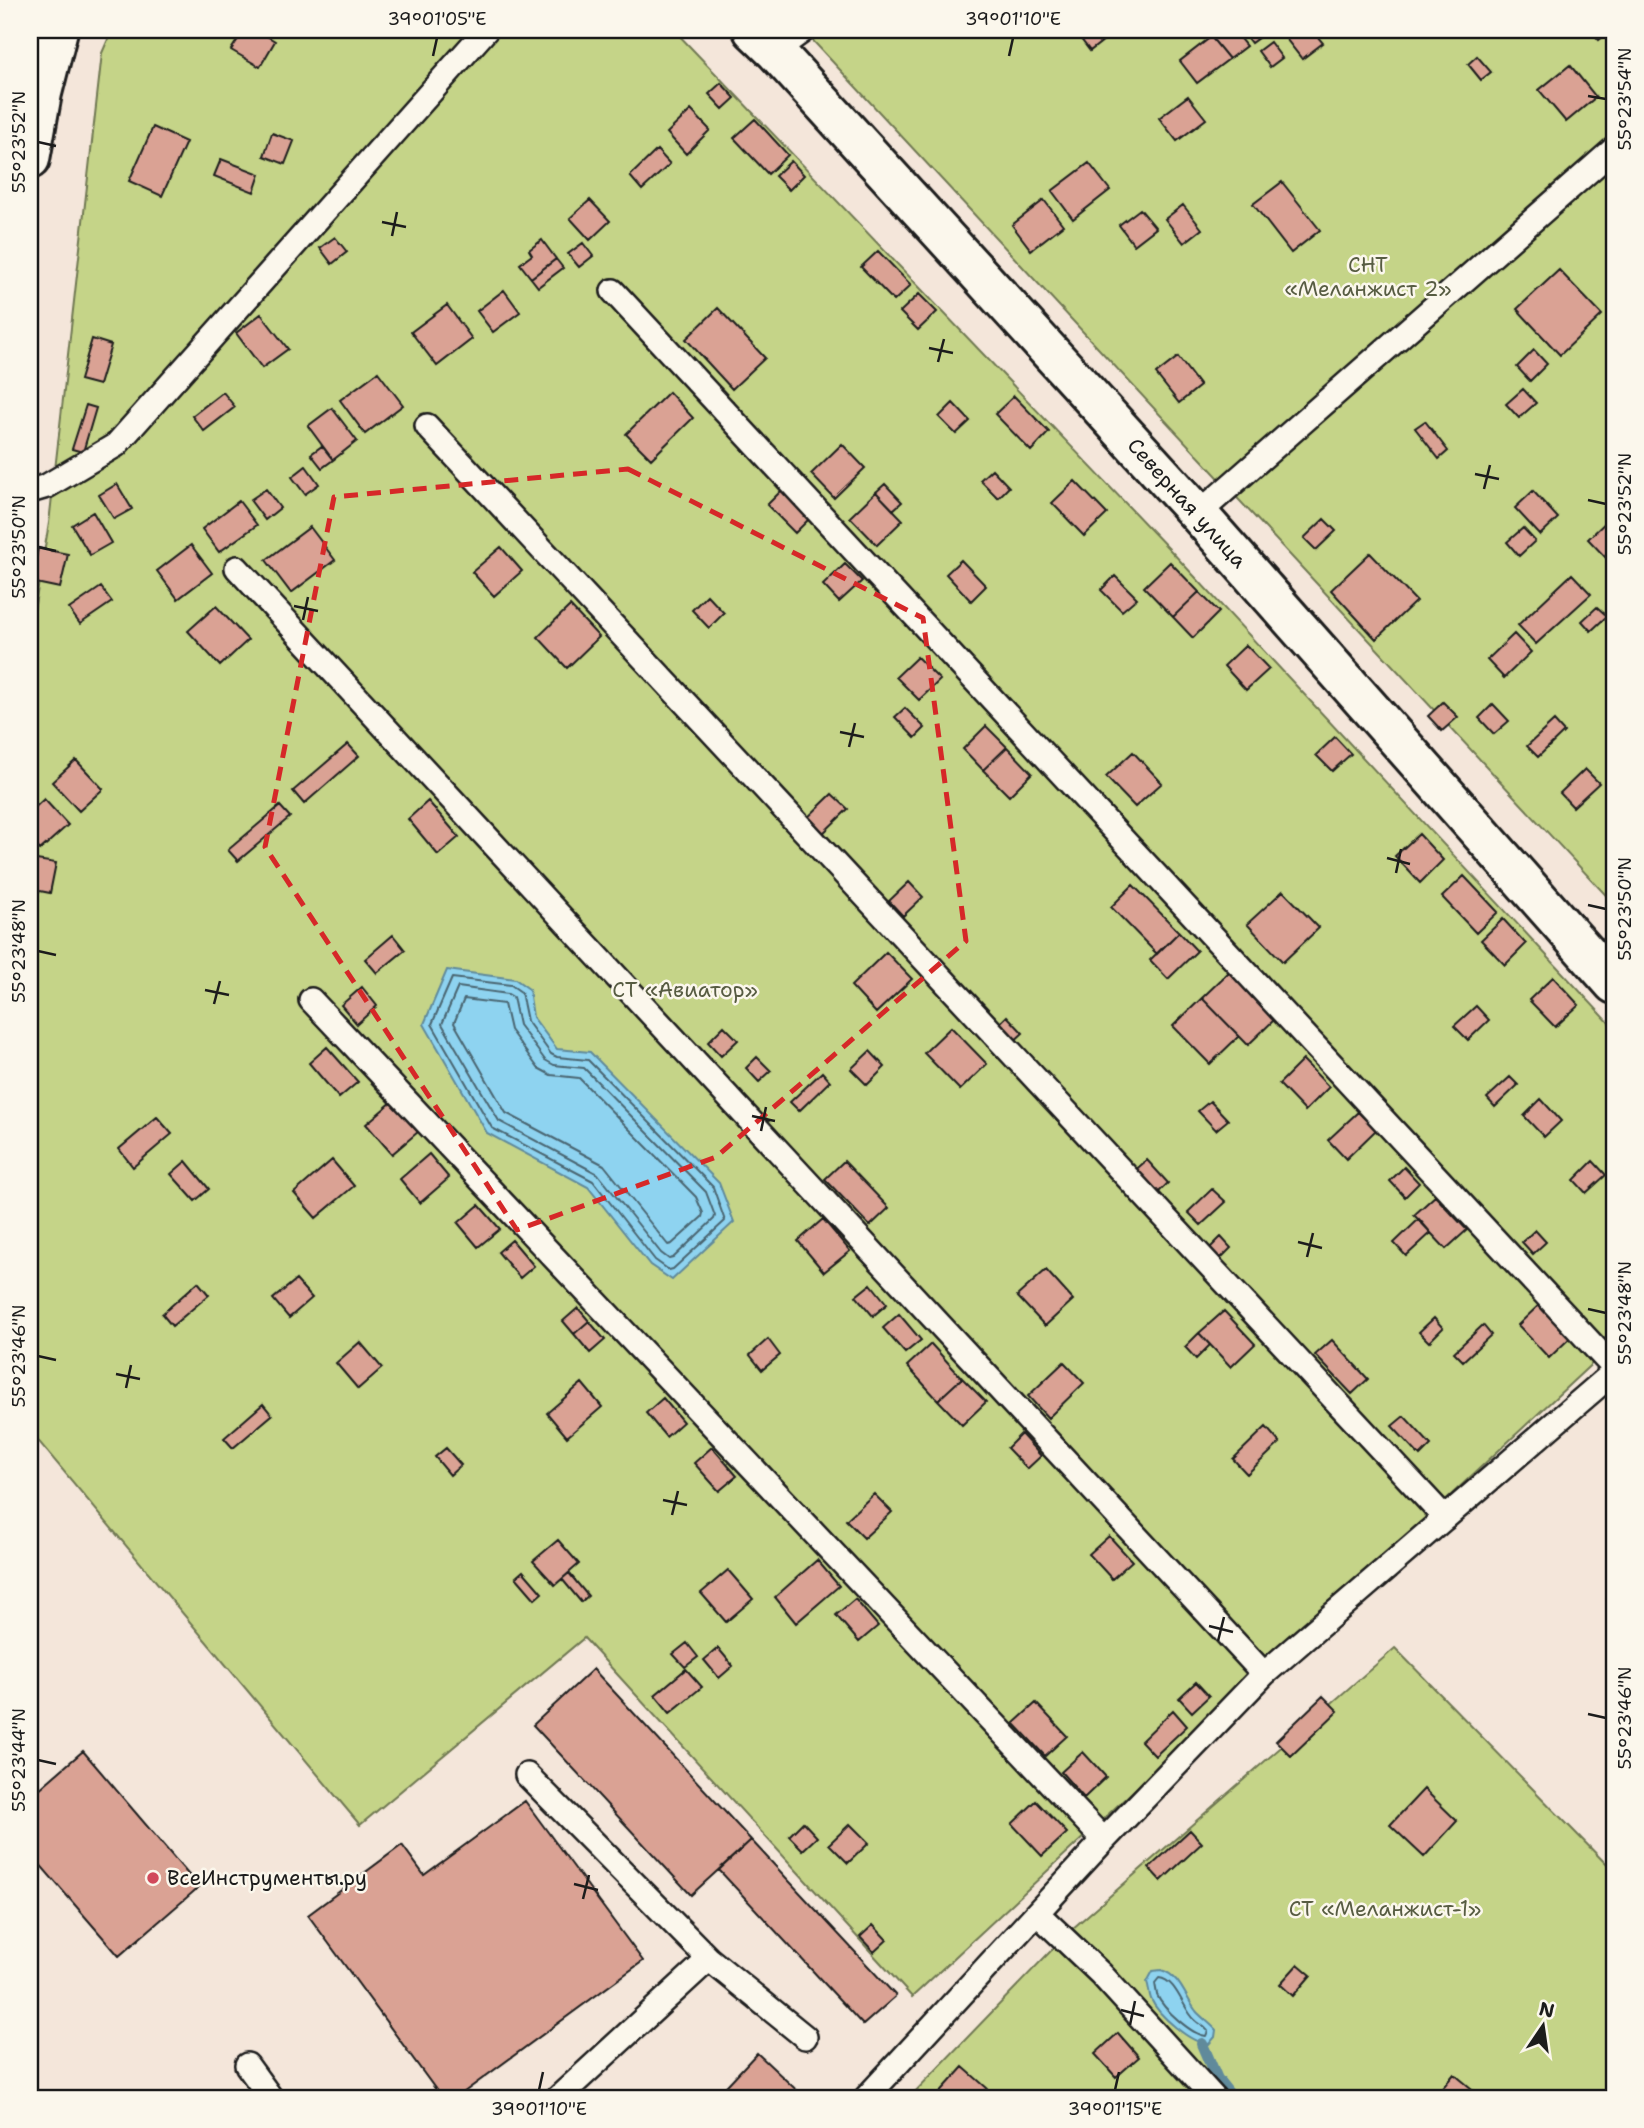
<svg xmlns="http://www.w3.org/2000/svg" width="1644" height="2128" font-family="'Shantell Sans',sans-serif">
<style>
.green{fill:#c5d488;stroke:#707852;stroke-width:2}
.water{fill:#8ed3f0;stroke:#608a9b;stroke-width:2}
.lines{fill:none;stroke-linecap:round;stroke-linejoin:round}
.shore{stroke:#4a6571;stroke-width:2}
.stream{stroke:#608a9b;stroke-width:12}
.building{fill:#daa294;stroke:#1c1c1c;stroke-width:2}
.service-casing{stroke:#1c1c1c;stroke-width:28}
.minor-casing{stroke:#1c1c1c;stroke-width:44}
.service{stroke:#fbf7ec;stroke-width:23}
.minor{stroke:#fbf7ec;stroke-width:38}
.marked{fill:none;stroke:#d62828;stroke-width:5;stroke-dasharray:14 9;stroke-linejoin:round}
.ticks{fill:none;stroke:#1c1c1c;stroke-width:2.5}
.poi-dot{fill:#d1495b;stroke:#fbf7ec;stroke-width:2.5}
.labels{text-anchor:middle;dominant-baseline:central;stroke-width:5;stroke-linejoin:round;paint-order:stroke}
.park-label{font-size:21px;fill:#575c42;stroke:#fbf7ec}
.street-label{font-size:21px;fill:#1c1c1c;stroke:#fbf7ec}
.poi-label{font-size:21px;fill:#1c1c1c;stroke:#fbf7ec;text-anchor:start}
.neatline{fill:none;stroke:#1c1c1c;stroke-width:2.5}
.ticks-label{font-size:18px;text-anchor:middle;fill:#1c1c1c}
</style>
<rect width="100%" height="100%" fill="#f4e6da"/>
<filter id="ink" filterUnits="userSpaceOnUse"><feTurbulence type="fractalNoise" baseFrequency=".0143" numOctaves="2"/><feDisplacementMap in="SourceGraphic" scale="14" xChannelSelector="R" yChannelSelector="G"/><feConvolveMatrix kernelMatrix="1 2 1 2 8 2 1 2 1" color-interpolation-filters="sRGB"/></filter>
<g filter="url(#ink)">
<!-- green -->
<path class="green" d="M112 30H674L1171 551 1614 1028V1343L912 1997 584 1638 360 1825 30 1431V634L49 523 102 53Z
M803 30H1614V904Z
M1395 1648 1614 1872V2098H909L1072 1929Z"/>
<!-- water -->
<path class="water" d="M447 970 515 979 529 989 533 1017 557 1049 590 1052 719 1183 734 1222 672 1280 650 1265 588 1187 487 1133 424 1024Z
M1161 1970C1180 1975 1185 1997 1196 2011 1202 2018 1210 2023 1216 2030L1215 2037 1209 2044C1191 2044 1158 2015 1151 1999 1149 1994 1149 1987 1147 1982L1153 1971Z"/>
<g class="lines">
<!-- shore -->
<path class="shore" d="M452 978 511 985 521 992 527 1021 551 1054 557 1057 588 1060 713 1187 725 1221 673 1269 669 1270 655 1260 593 1181 492 1128 432 1024Z
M458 987 508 994 513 997 519 1025 545 1060 554 1065 584 1068 706 1192 715 1216 714 1219 673 1258 669 1259 661 1253 598 1174 499 1121 442 1024Z
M464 999 504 1004 510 1030 538 1068 551 1075 579 1078 696 1197 703 1213 702 1217 672 1244 668 1245 604 1165 506 1113 454 1023Z
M1159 1978C1177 1980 1182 2008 1195 2020 1199 2024 1204 2026 1208 2031L1206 2036C1192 2035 1163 2009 1157 1995 1157 1994 1155 1984 1155 1983Z"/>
<!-- stream -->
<path class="stream" d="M1202 2044 1217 2079 1232 2098"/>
</g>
<!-- building -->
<path class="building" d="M244 30H257L275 41 260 67 231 50Z
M1074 30H1117L1090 51Z
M1221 30H1233L1246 46 1229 59 1211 37Z
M1241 30H1269L1251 43Z
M1282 30H1312L1323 43 1302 59 1280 31Z
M1590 30H1611L1599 40Z
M1211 37 1229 59 1197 83 1180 61Z
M1270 42 1282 58 1270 67 1258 51Z
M1477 56 1491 72 1481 80 1468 64Z
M1570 65 1596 97 1566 122 1539 90Z
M721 83 735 98 723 109 709 94Z
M1188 96 1206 119 1177 141 1159 118Z
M691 110 710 130 686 154 667 133Z
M755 119 788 155 768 174 734 138Z
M153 127 186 142 162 196 129 181Z
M272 133 294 141 285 164 264 156Z
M657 150 670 164 642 190 630 176Z
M221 159 260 174 254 192 214 176Z
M791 161 804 175 789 190 775 176Z
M1089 163 1110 190 1073 219 1052 191Z
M1282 182 1320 230 1291 253 1253 204Z
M590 200 610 221 590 240 570 218Z
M1044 200 1063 225 1031 250 1012 225Z
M1183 205 1202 229 1184 243 1165 219Z
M1140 209 1156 228 1134 245 1119 225Z
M335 237 347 252 332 264 320 248Z
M542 240 556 259 531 278 520 264 532 255 529 250Z
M583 243 593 256 579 267 568 254Z
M878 251 911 285 894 301 861 267Z
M556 259 563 268 538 287 531 278Z
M1559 270 1602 315 1560 355 1517 309Z
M504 290 520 312 493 332 477 311Z
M919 294 937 312 918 330 900 312Z
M447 305 472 339 437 366 411 332Z
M718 308 765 358 732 389 686 339Z
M261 314 288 349 262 368 236 333Z
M92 339 111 345 99 385 80 380Z
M1534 350 1547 364 1530 381 1517 367Z
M1178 357 1200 386 1179 403 1156 374Z
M378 372 403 405 365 434 340 400Z
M1523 389 1536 403 1519 418 1506 404Z
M223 392 235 407 204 431 192 416Z
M669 392 693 418 651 459 626 434Z
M1014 396 1049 432 1031 451 995 414Z
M953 403 970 421 956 434 939 417Z
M86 405 96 408 83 452 72 449Z
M332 408 357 441 333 460 308 426Z
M1425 421 1448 451 1439 459 1415 428Z
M842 444 865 468 834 498 811 474Z
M322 446 333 460 322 468 311 454Z
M306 466 319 484 305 494 292 477Z
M992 469 1009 487 998 498 980 480Z
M1075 481 1107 514 1084 536 1052 503Z
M117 484 132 509 114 519 99 495Z
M885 484 902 502 893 510 876 492Z
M266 489 280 508 265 520 250 500Z
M782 490 810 518 795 533 767 505Z
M1533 491 1558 518 1540 535 1515 508Z
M876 492 903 520 877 545 850 517Z
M239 501 257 525 219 552 202 529Z
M93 512 111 543 90 555 72 525Z
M1324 519 1336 531 1316 550 1304 538Z
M1609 519 1614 525V554L1608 560 1588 539Z
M310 527 335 560 291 593 266 560Z
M1523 528 1535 541 1519 556 1507 542Z
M191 545 212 573 178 599 157 571Z
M501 547 522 571 494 596 472 572Z
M38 548 68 554 60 588 31 582Z
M1370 553 1416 601 1376 639 1331 590Z
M961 560 986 586 971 601 946 574Z
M1170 562 1199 592 1173 617 1144 587Z
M845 564 862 581 839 602 823 585Z
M1572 574 1591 594 1536 644 1518 625Z
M1115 576 1137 598 1122 611 1101 590Z
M101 587 112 602 80 624 69 609Z
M1199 592 1219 612 1193 638 1173 617Z
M707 595 724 613 709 628 692 610Z
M216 606 248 640 220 666 188 631Z
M570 606 599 637 567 668 538 637Z
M1597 607 1607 616 1591 631 1582 621Z
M1514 634 1531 652 1504 678 1487 660Z
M1246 645 1269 669 1246 690 1224 666Z
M917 657 940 680 919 700 896 677Z
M1443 702 1458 717 1442 731 1428 716Z
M1493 704 1509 721 1494 734 1479 718Z
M905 708 925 728 915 738 895 717Z
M1554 721 1564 732 1538 757 1527 746Z
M986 726 1007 747 983 770 963 749Z
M1335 737 1351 754 1332 771 1316 755Z
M348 744 359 756 304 804 293 791Z
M1007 747 1032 773 1009 796 983 770Z
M1133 752 1162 783 1135 807 1106 777Z
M76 760 103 789 79 811 52 782Z
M1585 769 1599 783 1573 807 1560 793Z
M832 794 848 809 818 838 803 822Z
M44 799 68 825 40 850 30 839V812Z
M428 801 459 837 438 855 408 819Z
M280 806 290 817 238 861 228 850Z
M1419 834 1443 860 1420 883 1395 856Z
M30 859 56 863 50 893 30 889Z
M1464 876 1498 912 1476 933 1442 897Z
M909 882 923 897 903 916 889 901Z
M1133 885 1179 932 1157 954 1111 907Z
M1283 891 1319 928 1283 962 1247 924Z
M1503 919 1526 944 1505 965 1481 940Z
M1179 932 1197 951 1168 979 1150 960Z
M393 935 405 950 377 973 365 959Z
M886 952 912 979 876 1013 851 986Z
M1229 972 1275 1019 1248 1045 1202 998Z
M1553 977 1579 1005 1555 1027 1529 1000Z
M362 987 377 1006 357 1024 341 1005Z
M1202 998 1239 1036 1210 1064 1173 1026Z
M1476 1006 1489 1020 1468 1040 1454 1026Z
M1007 1016 1023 1033 1012 1043 997 1026Z
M724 1026 738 1040 721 1056 708 1042Z
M951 1027 987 1064 960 1090 924 1053Z
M327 1047 358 1082 339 1098 309 1063Z
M870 1051 885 1067 867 1085 851 1069Z
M757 1057 771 1071 759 1082 746 1068Z
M1303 1060 1329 1087 1305 1111 1279 1084Z
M822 1072 830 1081 799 1111 790 1102Z
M1510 1077 1518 1085 1495 1107 1487 1098Z
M1541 1099 1561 1121 1544 1137 1524 1116Z
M1210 1101 1228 1120 1216 1130 1198 1111Z
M392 1102 418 1132 392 1154 366 1124Z
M1358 1112 1376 1130 1346 1159 1328 1140Z
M157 1117 172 1134 133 1167 119 1149Z
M429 1154 449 1178 420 1203 400 1179Z
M332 1160 354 1186 316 1218 294 1193Z
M1147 1160 1168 1183 1155 1196 1133 1172Z
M186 1161 209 1189 195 1201 171 1174Z
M844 1161 889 1208 870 1226 825 1179Z
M1593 1161 1606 1175 1586 1193 1574 1180Z
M1404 1167 1419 1183 1405 1197 1390 1181Z
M1212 1189 1226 1202 1201 1225 1188 1212Z
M1435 1196 1467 1230 1446 1249 1414 1215Z
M479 1205 500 1229 478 1247 458 1223Z
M823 1219 850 1251 824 1272 798 1241Z
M1419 1219 1431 1233 1406 1256 1394 1243Z
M1535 1230 1546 1242 1533 1254 1522 1242Z
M1221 1237 1231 1248 1217 1262 1207 1251Z
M512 1240 534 1266 520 1278 498 1252Z
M1046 1270 1073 1300 1045 1326 1017 1296Z
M296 1280 312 1298 289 1318 273 1299Z
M198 1282 209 1295 172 1326 162 1314Z
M871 1284 887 1304 873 1316 856 1296Z
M1540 1304 1571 1337 1549 1358 1518 1325Z
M578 1308 589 1321 574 1334 563 1321Z
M1224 1311 1255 1344 1231 1367 1199 1333Z
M899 1314 921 1340 905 1353 883 1328Z
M1434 1318 1443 1328 1429 1342 1419 1332Z
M589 1321 605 1340 590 1353 574 1334Z
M1483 1325 1491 1335 1463 1361 1454 1352Z
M1199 1333 1210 1345 1196 1359 1185 1347Z
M768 1339 780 1355 762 1370 750 1355Z
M1332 1340 1368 1379 1352 1394 1315 1355Z
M360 1342 382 1368 358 1389 336 1363Z
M931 1344 962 1378 938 1400 907 1366Z
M1064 1362 1084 1383 1048 1418 1028 1396Z
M962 1378 986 1402 962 1425 938 1400Z
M582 1383 602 1407 567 1437 547 1413Z
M663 1398 683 1422 666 1437 646 1413Z
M263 1404 272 1415 233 1448 224 1438Z
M1404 1416 1431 1445 1420 1456 1392 1426Z
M1266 1427 1280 1443 1247 1474 1233 1459Z
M1021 1434 1041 1456 1027 1469 1007 1448Z
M712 1447 737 1476 719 1491 694 1463Z
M446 1448 461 1465 450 1475 435 1457Z
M874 1494 892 1512 864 1538 846 1520Z
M1109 1536 1132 1561 1112 1579 1089 1554Z
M558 1540 579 1564 555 1585 533 1561Z
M817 1560 839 1586 796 1623 775 1597Z
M728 1570 753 1599 726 1622 701 1593Z
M523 1571 542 1593 535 1599 516 1577Z
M569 1573 588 1596 581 1602 562 1579Z
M1614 1592V1606L1607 1599Z
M855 1599 878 1626 859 1642 836 1615Z
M687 1643 698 1657 685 1667 673 1654Z
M718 1648 733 1666 719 1678 704 1660Z
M593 1669 751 1840 691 1895 533 1725Z
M686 1669 702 1687 670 1713 655 1695Z
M1196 1682 1209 1696 1192 1712 1179 1698Z
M1323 1696 1338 1711 1291 1756 1276 1741Z
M1036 1703 1067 1736 1045 1756 1014 1723Z
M1173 1710 1187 1726 1155 1756 1141 1741Z
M83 1751 199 1887 119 1956 30 1853V1797Z
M1083 1752 1106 1777 1084 1798 1061 1772Z
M1424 1789 1457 1821 1424 1857 1390 1825Z
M525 1801 643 1961 456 2098H442L308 1915 402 1845 424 1875Z
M1036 1801 1067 1833 1042 1856 1012 1824Z
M803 1822 817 1837 803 1850 789 1836Z
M850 1824 869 1843 848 1863 829 1844Z
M1190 1830 1202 1843 1161 1881 1149 1868Z
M751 1840 896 1996 863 2025 719 1870Z
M873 1925 887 1940 874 1952 860 1937Z
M1298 1964 1311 1975 1293 1996 1280 1984Z
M1118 2033 1139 2057 1116 2077 1095 2054Z
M757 2053 805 2098H715Z
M963 2067 987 2088 978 2098H938L936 2097Z
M1454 2074 1483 2098H1434Z"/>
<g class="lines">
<defs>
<path id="service" d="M775 51 804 30
M613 291 1614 1368
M427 426 1445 1518
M30 491 47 486 116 445 486 30
M1198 514 1614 149
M237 568 1264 1674
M311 1000 1104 1840
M527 1775 709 1959
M1037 1913 1101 1974 1214 2098
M247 2065 271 2098
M558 2098 709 1959 805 2037
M866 2098 1104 1840 1264 1674 1614 1372"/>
<path id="minor" d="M753 30 775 51 1198 514 1614 984
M30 159 42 93 58 30"/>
</defs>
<!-- service casing -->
<use href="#service" class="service-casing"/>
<!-- minor casing -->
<use href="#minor" class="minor-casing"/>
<!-- service -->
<use href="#service" class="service"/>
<!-- minor -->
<use href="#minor" class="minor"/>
</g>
</g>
<!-- marked area -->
<path class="marked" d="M628 469 923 618 966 941 716 1157 517 1230 265 847 334 497Z"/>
<!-- ticks -->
<path class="ticks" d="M433 56 437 38M1009 56 1013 38M1588 96 1606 99M38 142 56 146M382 222 406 227M392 236 397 212M929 348 953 353M938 362 944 339M1475 474 1499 479M1484 489 1490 465M1588 500 1606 504M38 547 56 551M294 606 318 611M303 620 308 597M840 732 864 737M849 747 855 723M1387 858 1410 864M1396 873 1401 849M1588 905 1606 909M38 951 56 955M205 990 229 995M214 1004 220 981M752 1116 775 1121M761 1131 766 1107M1298 1242 1322 1248M1307 1257 1313 1233M1588 1309 1606 1313M38 1356 56 1360M116 1374 140 1379M126 1388 131 1365M663 1500 687 1505M672 1515 678 1491M1209 1626 1233 1632M1218 1641 1224 1617M1588 1714 1606 1718M38 1760 56 1764M574 1884 598 1890M583 1899 589 1875M1121 2010 1144 2016M1130 2025 1135 2001M539 2090 543 2072M1115 2090 1119 2072"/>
<!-- markers -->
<circle class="poi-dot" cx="153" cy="1878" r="7"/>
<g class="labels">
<!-- park labels -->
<g class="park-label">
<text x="1368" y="265">СНТ<tspan x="1368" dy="24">«Меланжист 2»</tspan></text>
<text x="685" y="990">СТ «Авиатор»</text>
<text x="1385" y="1909">СТ «Меланжист-1»</text>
</g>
<!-- street labels -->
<g class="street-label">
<text transform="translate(1187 503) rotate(48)">Северная улица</text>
</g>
<!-- poi labels -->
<g class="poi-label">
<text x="167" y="1878">ВсеИнструменты.ру</text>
</g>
</g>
<!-- margin -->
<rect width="1644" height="2128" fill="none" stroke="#fbf7ec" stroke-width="77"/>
<!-- north arrow -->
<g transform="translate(1543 2026) rotate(13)" stroke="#fbf7ec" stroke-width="5" paint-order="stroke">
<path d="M0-5L12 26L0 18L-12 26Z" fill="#1c1c1c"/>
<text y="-10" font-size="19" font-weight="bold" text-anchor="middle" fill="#1c1c1c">N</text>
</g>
<rect x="38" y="38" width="1568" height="2052" class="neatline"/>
<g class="ticks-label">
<text x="437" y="25">39°01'05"E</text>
<text x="1013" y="25">39°01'10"E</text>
<text transform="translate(1625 99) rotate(-90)" y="6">55°23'54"N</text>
<text transform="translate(19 142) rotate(-90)" y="6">55°23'52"N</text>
<text transform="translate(1625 504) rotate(-90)" y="6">55°23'52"N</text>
<text transform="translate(19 547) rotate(-90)" y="6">55°23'50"N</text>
<text transform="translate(1625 909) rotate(-90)" y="6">55°23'50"N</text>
<text transform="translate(19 951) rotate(-90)" y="6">55°23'48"N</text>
<text transform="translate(1625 1313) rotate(-90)" y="6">55°23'48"N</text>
<text transform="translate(19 1356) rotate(-90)" y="6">55°23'46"N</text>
<text transform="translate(1625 1718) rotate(-90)" y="6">55°23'46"N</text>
<text transform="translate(19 1760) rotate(-90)" y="6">55°23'44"N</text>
<text x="539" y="2115">39°01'10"E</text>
<text x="1115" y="2115">39°01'15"E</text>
</g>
</svg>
